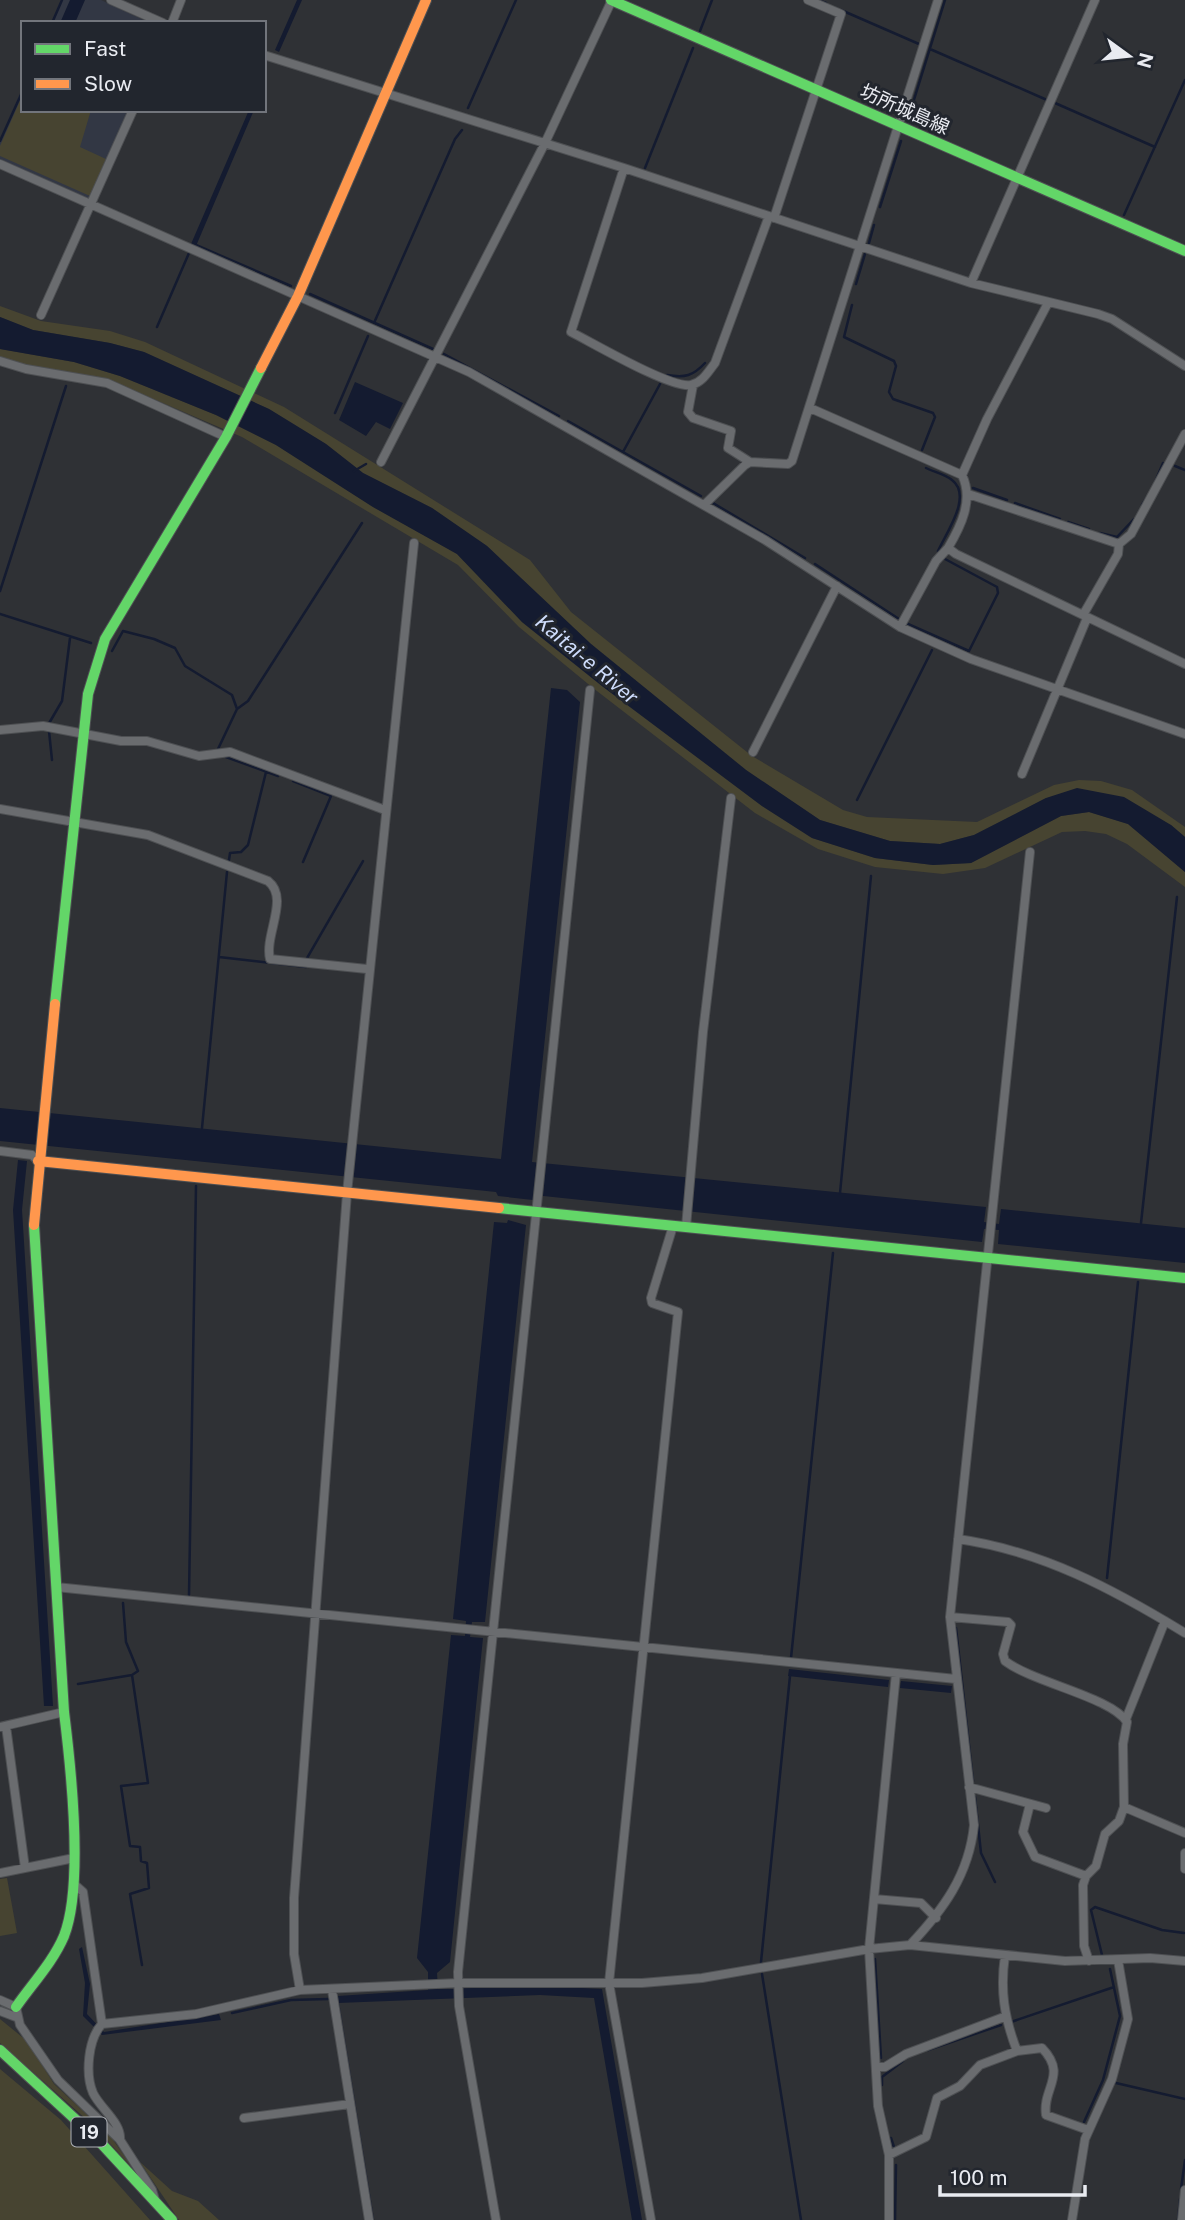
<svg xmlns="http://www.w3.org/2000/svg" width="1185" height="2220" font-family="'Public Sans','Noto Sans JP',sans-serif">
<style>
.built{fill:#323744}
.green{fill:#474431}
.water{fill:#141b30}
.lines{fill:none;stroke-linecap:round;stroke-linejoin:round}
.stream{stroke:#141b30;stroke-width:2.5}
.street-casing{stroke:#4e5053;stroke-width:10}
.fast-casing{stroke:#4e5053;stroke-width:12}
.slow-casing{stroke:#4e5053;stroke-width:12}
.street{stroke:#6a6c6f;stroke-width:8}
.fast{stroke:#63d668;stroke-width:10}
.slow{stroke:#ff974d;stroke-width:10}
.labels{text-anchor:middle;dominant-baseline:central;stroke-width:6;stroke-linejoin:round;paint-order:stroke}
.shield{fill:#22262e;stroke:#adb0b6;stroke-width:2}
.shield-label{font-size:18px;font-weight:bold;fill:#e9ebf1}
.street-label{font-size:19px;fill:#e9ebf1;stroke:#22262e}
.water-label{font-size:21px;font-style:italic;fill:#cedcfb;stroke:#22262e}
</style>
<rect width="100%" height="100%" fill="#2f3135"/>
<!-- built -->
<path class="built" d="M61 0H101L150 23H51Z
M23 87V110H131L92 200 0 159V139Z"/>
<!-- green -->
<path class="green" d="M23 94V110H91L80 147 106 159 90 196 0 156V146Z
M0 306 41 321 110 331 145 342 284 407 530 560 571 612 752 756 843 810 867 817 977 822 1054 785 1079 780 1101 781 1132 790 1185 827V837L1171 825 1046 798 974 835 940 844 890 841 820 820 746 770 591 644 487 546 432 508 363 473 326 444 269 409 144 352 110 343 33 330 0 317Z
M0 349 74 362 120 376 216 415 276 445 373 507 457 554 522 622 602 686 762 806 812 838 875 858 933 865 971 863 1061 816 1089 812 1128 824 1185 872V887L1127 844 1106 834 1085 831 1062 832 985 868 943 874 875 867 818 849 755 813 593 688 519 627 458 565 242 437 107 379 20 364 0 357Z
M7 1878 17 1933 0 1936V1879Z
M0 2019 27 2041 54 2084 111 2137 135 2171 95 2127 0 2043Z
M0 2069 61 2120 150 2220H0Z
M140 2162 172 2191 198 2201 219 2220H179Z"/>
<!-- water -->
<path class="water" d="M70 0H85L75 23H60Z
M297 0H302L279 52 275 50Z
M249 110H254L196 246 191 244Z
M0 317 33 330 110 343 144 352 269 409 326 444 363 473 432 508 487 546 591 644 746 770 820 820 890 841 940 844 974 835 1046 798 1077 788 1124 797 1171 825 1185 837V872L1128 824 1089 812 1061 816 971 863 933 865 875 858 812 838 762 806 602 686 522 622 457 554 373 507 276 445 216 415 120 376 74 362 0 349Z
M355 382 403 403 390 429 376 422 366 436 339 420Z
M551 688 567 690 580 702 532 1162 986 1207 984 1222 999 1224 1001 1209 1185 1228V1263L998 1244 999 1230 984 1229 982 1242 534 1195 533 1200 498 1196 496 1192 0 1141V1108L501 1159Z
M18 1160 27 1161 22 1210 53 1706H44L13 1210Z
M508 1220 526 1225 485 1622H472L470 1637 483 1638 450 1962 437 1973 438 1989 541 1986 602 1989 642 2220H632L594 1998 540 1995 338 2003V1996L428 1990V1972L417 1958 451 1635 465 1636 466 1621 453 1619 494 1222 507 1223Z
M789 1669 889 1680 888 1687 788 1676Z
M901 1681 952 1686 951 1693 900 1688Z
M82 1947 90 1984 87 2014 104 2032 219 2014 221 2020 102 2035 83 2016 85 1983 79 1949Z"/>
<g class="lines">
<!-- stream -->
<path class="stream" d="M818 0 826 3
M841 10 919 44
M52 23 62 0
M700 31 712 0
M930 49 1047 100
M1055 103 1155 147
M468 108 516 0
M908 119 945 0
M0 141 23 90
M645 168 693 48
M880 207 901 141
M1124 215 1185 80
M869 243 874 225
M196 245 291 286
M856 284 865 254
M310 294 433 349
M852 305 844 337 894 361 896 366 889 392 893 399 933 413 935 417 922 450
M374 323 455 139 462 130
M157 327 189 253
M444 354 559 416
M667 375C685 378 693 376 705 363
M335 413 368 336
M568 421 701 496
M623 452 660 384
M1175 466 1185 470
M926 468C934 472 945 474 952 480 973 496 946 533 938 551
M354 471 366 464
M1155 482 1163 463
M973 488 1007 500
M713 503 805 558
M1015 503 1060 519
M1142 505 1147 497
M1068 522 1089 529
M1100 533 1117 537 1134 519
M815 564 899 619
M0 591 66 386
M0 614 91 643
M908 624 969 651 998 593 997 587 945 559
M112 651 123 631 154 639 175 648 185 666 232 695 237 709 218 749
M237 709 248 701 362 523
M48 725 62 701 70 638
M49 731 52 760
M226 757 278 776
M293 781 331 796 303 862
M857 800 932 650
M229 860 230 853 241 852 248 845 266 772
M219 957 306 967
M307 958 363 861
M202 1128 227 872
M840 1193 871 876
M1141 1223 1177 897
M1107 1578 1138 1282
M189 1595 196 1186
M123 1603 126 1642 138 1671 132 1675
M956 1628 973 1781
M791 1658 833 1253
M78 1684 132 1675 148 1783 121 1786 130 1846 140 1847 141 1861 147 1863 149 1888 130 1894 142 1965
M975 1797 981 1853 995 1882
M1102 1955 1091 1910 1095 1907 1162 1930 1184 1933
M875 1959 881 2058
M761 1962 790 1676
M762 1974 801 2220
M338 2003 373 2220
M232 2013 291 2000 328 1999
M1011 2022 1114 1987
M928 2050 1001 2025
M1116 2083 1185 2099
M882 2085V2077L903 2061
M1084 2122 1103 2080 1120 2016 1110 1969
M891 2138 895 2150
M1181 2189 1185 2160
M895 2220 896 2165
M1178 2220 1180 2199"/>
<defs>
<path id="street" d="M111 0 163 23
M172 23 181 0
M264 55 624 168 971 283 1098 314 1112 319 1185 366
M0 164 469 372 765 540 900 627 971 659 1185 734
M624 168 571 332C593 343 671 389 691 385 702 383 708 372 715 363L769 216
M774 218 841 14 808 0
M971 283 1095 0
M41 315 133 110
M0 361 26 369 107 383 226 437
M693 385 688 412 693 418 731 431 728 448 750 462
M810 408 962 475C974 500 961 526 948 548L956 554 1185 664
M381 462 545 143 612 0
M962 475 987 419 1048 303
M968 494 1119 544
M704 505 745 465 750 462 788 464 792 461 938 0
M1083 615 1118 554 1119 544 1131 534 1185 434
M900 627 936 561 948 548
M0 730 43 726 121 741H147L199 756 230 752 385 810
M753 752 837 586
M1022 774 1087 618
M0 809 148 835 268 881C290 898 264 935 270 959L367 969
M0 1151 32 1155 38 1161
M686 1227 703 1032 731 798
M958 1539C1042 1551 1113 1589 1185 1633
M56 1587 956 1679
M950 1617 1008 1622 1011 1625 1003 1654 1005 1661C1034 1683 1111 1697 1127 1722L1123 1744 1124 1807 1119 1821 1105 1834 1096 1866 1086 1876 1083 1885 1084 1946 1089 1961
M1126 1719 1165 1621
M6 1726 25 1868
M0 1727 64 1712
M969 1787 1046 1808
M1030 1804 1023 1832 1035 1857 1086 1876
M1124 1807 1185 1833
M1185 1853V1869
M0 1873 74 1858
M74 1884 83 1892 102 2024
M874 1899 921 1903 936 1918
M910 1945C943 1910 969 1875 974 1825L950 1617 1030 852
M1005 1955C1000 1990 1004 2017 1017 2051
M300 1990 294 1954V1898L347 1193 414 543
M332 1990 369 2220
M0 2000 16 2007 20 2025 58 2080 120 2140 152 2190 155 2200
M0 2011 16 2017
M877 2067H885L906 2054 1004 2017
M244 2118 350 2104
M120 2140C122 2123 100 2108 93 2093 85 2074 88 2039 102 2024L196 2014 300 1990 459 1983H642L702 1978 869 1949 910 1945 1065 1961 1150 1958 1185 1961
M889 2155 926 2137 937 2098 960 2086 980 2065 1017 2051 1042 2048C1068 2075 1042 2088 1046 2115L1088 2130
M496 2220 459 2006 458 1972 590 690
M651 2220 609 1983 678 1312 652 1303 651 1298 673 1226
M889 2220V2155L878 2106 869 1949 896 1673
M1072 2220 1085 2139 1112 2079 1128 2019 1118 1960
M1182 2220 1185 2190"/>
<path id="fast" d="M611 0 1185 251
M55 1004 88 694 105 639 226 437 261 368
M499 1208 1185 1278
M16 2007C32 1984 53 1962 64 1936 84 1885 71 1768 64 1712L34 1225
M0 2050 100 2142 172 2220"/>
<path id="slow" d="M261 368 298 296 426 0
M38 1161 499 1208
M34 1225 55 1004"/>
</defs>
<!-- street casing -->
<use href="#street" class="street-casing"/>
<!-- fast casing -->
<use href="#fast" class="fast-casing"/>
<!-- slow casing -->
<use href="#slow" class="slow-casing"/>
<!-- street -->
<use href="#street" class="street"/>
<!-- fast -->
<use href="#fast" class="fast"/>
<!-- slow -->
<use href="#slow" class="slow"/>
</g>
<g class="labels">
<!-- shield labels -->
<rect class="shield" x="71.5" y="2117.5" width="35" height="29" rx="5"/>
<g class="shield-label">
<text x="89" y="2132">19</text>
</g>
<!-- street labels -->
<g class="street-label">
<text transform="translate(905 109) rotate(24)">坊所城島線</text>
</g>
<!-- water labels -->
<g class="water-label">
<text transform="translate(587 659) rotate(40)">Kaitai-e River</text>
</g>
</g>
<!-- legend -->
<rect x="21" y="21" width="245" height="91" fill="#22262e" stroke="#72757c" stroke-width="2"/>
<rect x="35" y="44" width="35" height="10" fill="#63d668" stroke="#72757c" stroke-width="2"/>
<text x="84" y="56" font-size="21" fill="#e9ebf1">Fast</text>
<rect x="35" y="79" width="35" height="10" fill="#ff974d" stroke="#72757c" stroke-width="2"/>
<text x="84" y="91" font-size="21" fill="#e9ebf1">Slow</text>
<!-- north arrow -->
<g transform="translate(1129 56) rotate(105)" stroke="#22262e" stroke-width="5" paint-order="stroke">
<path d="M0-5L12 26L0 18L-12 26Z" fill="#e9ebf1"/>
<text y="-10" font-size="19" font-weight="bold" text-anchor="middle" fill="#e9ebf1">N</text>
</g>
<!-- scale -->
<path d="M940 2185v10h145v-10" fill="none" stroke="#e9ebf1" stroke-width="3.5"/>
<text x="950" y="2185" font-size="21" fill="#e9ebf1" stroke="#22262e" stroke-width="5" paint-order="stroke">100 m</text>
</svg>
